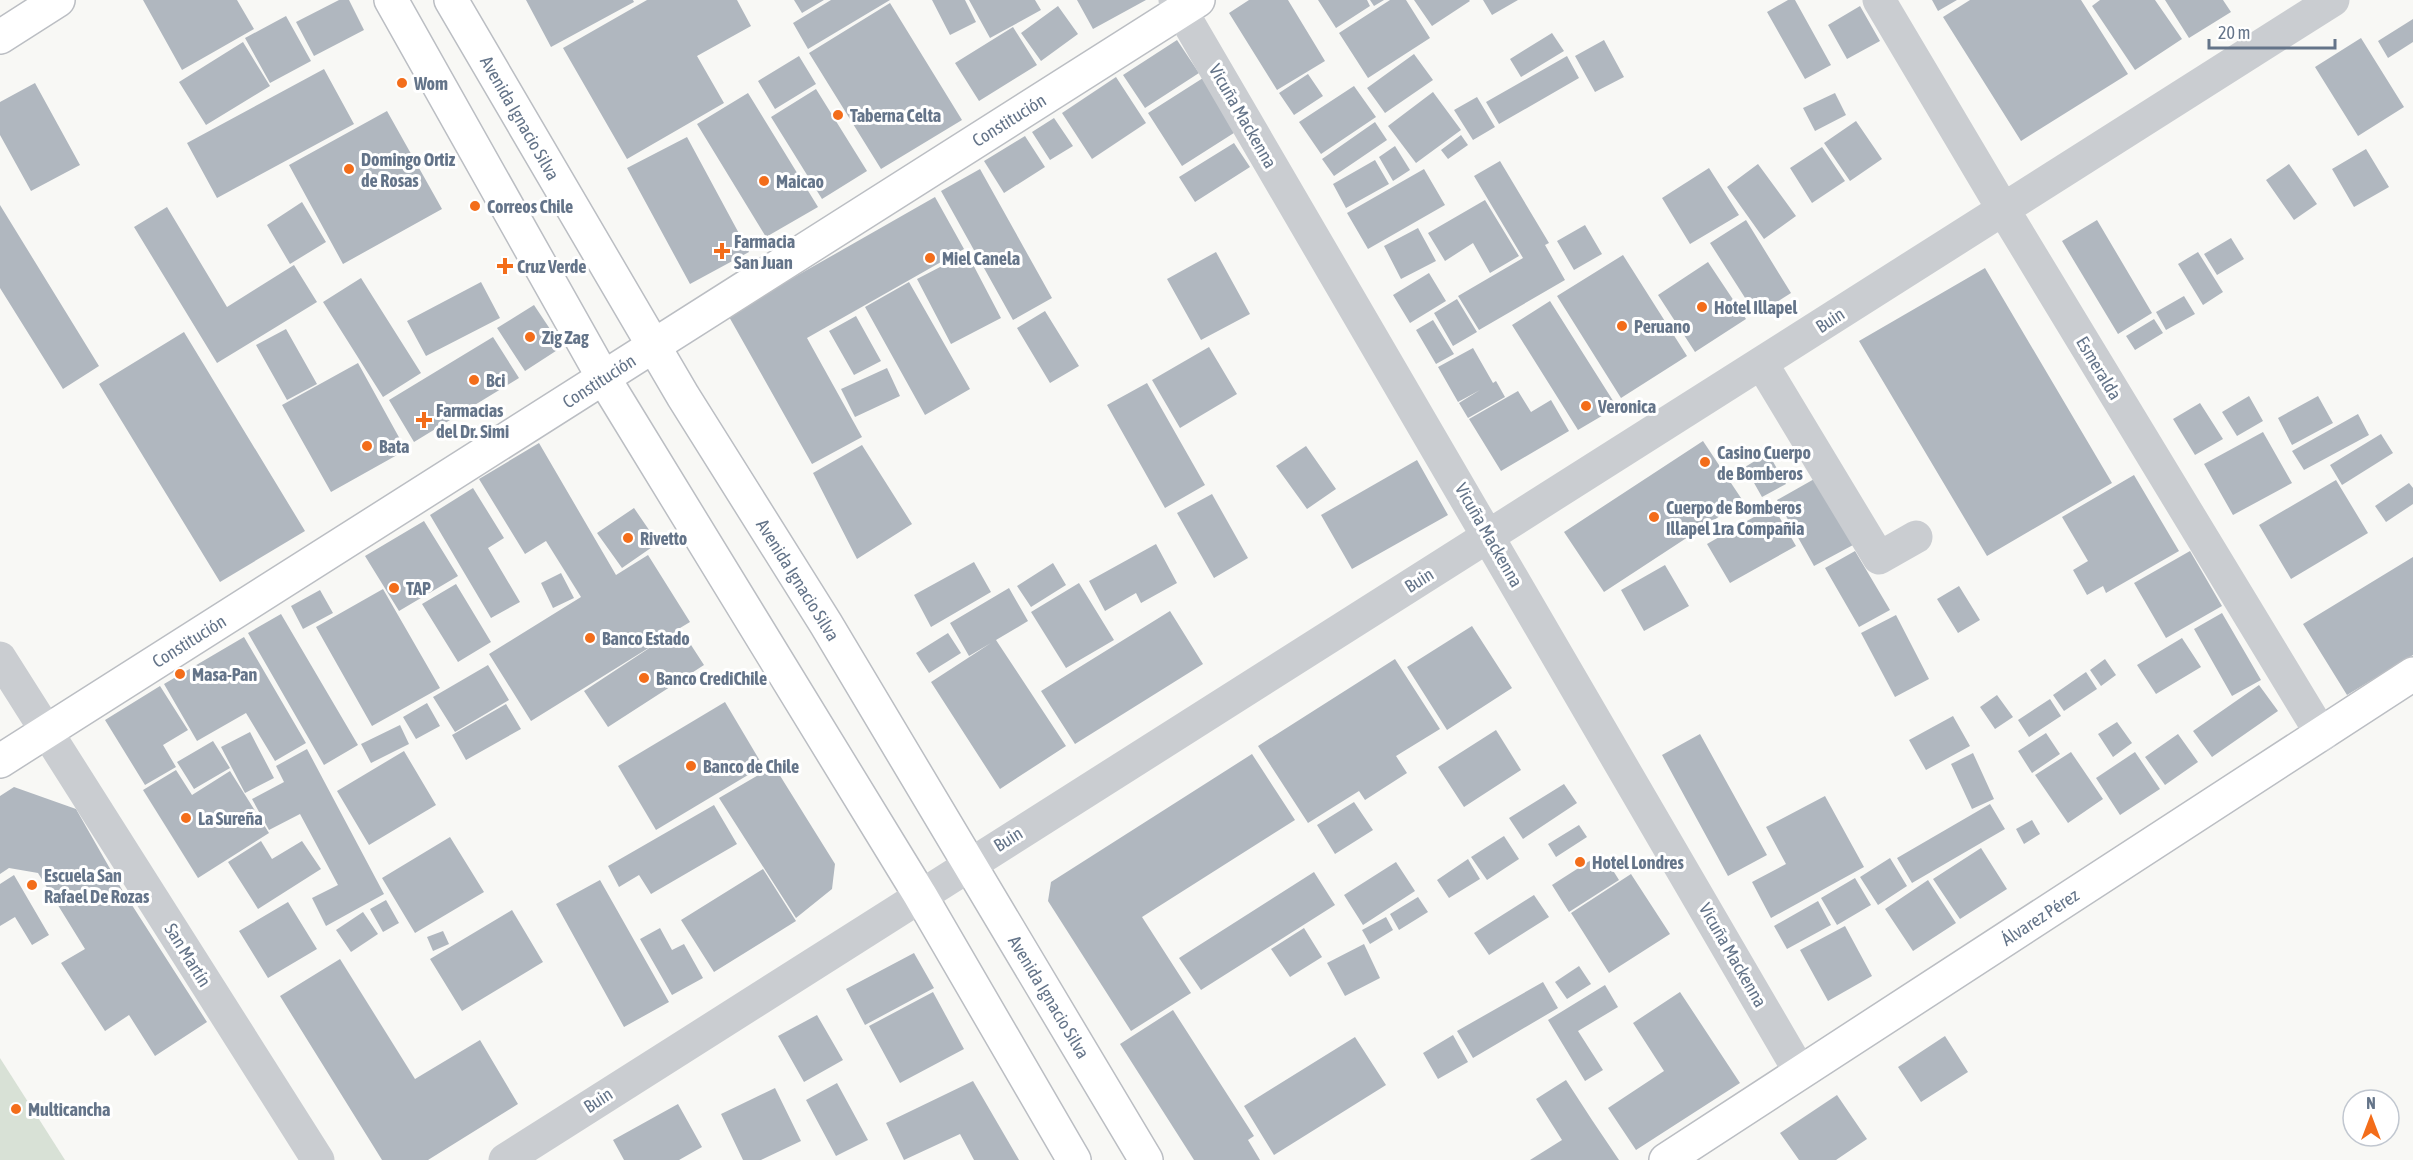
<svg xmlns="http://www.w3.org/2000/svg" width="2413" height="1160" font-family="'Asap Condensed',sans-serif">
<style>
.green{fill:#d8e1d6}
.building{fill:#b0b7bf}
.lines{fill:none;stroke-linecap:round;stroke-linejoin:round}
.major-casing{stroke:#bbbec3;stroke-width:36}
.minor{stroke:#cacdd1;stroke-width:33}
.major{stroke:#fff;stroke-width:33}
.poi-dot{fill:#f36d1a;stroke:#fff;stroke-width:2}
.labels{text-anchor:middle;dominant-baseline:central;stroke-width:6;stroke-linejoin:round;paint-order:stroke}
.poi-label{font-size:18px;font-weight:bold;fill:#647489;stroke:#fff;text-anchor:start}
.street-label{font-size:18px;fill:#647489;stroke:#fff}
</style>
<rect width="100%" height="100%" fill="#f8f8f5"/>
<!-- green -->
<path class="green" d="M0 1058 65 1160H0Z"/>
<!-- building -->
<path class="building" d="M143 0H237L254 29 182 70Z
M339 0H349L364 30 314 56 296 22Z
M526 0H633L634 2 551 47Z
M647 0H737L751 26 697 56 724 103 627 159 563 48Z
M794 0H824L802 13Z
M831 0H890L808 49 793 23Z
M932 0H965L976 22 950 35Z
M969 0H1035L1041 10 990 38Z
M1077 0H1146L1093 29Z
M1249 0H1288L1325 61 1277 90 1229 13Z
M1318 0H1367L1370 6 1336 28Z
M1370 0H1384L1374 6Z
M1390 0H1406L1430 38 1368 78 1339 33Z
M1414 0H1469L1470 1 1432 26Z
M1483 0H1518L1492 15Z
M1788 0H1795L1831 65 1805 79 1767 12Z
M1932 0H1957L1938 11Z
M1970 0H2081L2128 74 2021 141 1943 17Z
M2100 0H2155L2182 39 2135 70 2092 6Z
M2165 0H2223L2231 12 2189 38Z
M890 3 962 120 881 169 809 53Z
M1058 6 1078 34 1041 61 1021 33Z
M1860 6 1880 41 1847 59 1828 25Z
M286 16 311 61 270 83 245 38Z
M2413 19V42L2388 58 2378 41Z
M1013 27 1037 65 979 101 955 63Z
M1552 33 1564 51 1521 77 1510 59Z
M2361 38 2404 107 2358 136 2315 67Z
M1177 40 1199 73 1145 108 1123 75Z
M1604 40 1624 77 1595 92 1575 56Z
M243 42 270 86 206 125 179 82Z
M1414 54 1433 80 1385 113 1367 88Z
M799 56 816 84 775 109 758 81Z
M1567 56 1579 78 1499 124 1486 102Z
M324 69 354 124 217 198 187 143Z
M1308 74 1323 96 1294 115 1279 93Z
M1116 77 1146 123 1092 159 1062 113Z
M1203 78 1237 131 1182 166 1148 113Z
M35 83 80 165 31 191 0 135V102Z
M1354 86 1376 117 1321 154 1299 122Z
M816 89 867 171 822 199 771 117Z
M1433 92 1461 130 1416 163 1388 126Z
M748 93 818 207 766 237 697 124Z
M1835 93 1846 115 1815 131 1803 108Z
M1477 97 1495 127 1473 140 1454 110Z
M387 111 442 209 343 264 289 165Z
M1054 118 1073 146 1050 160 1032 132Z
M1856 121 1882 159 1850 181 1824 143Z
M1375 122 1387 140 1334 176 1322 159Z
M1461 135 1468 145 1448 159 1441 150Z
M1025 136 1045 167 1004 193 984 161Z
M687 137 749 252 690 284 627 168Z
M1234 143 1250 167 1195 202 1179 177Z
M1395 146 1410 170 1393 181 1379 157Z
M1822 147 1845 181 1812 203 1790 168Z
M2366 149 2389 187 2354 207 2332 169Z
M1375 160 1389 184 1346 208 1333 184Z
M1500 161 1549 243 1545 245 1565 280 1479 330 1458 296 1523 258 1474 176Z
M1758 164 1796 216 1764 239 1727 187Z
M2289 164 2317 204 2294 220 2266 180Z
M1709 168 1739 215 1690 244 1662 198Z
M980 169 1052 298 1013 320 941 191Z
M1424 169 1445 205 1368 249 1347 213Z
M935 197 964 249 807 338 862 437 812 464 728 315Z
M1485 200 1519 256 1490 273 1473 243 1445 261 1428 233Z
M302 202 326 242 290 264 267 225Z
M0 205 99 366 63 389 0 288Z
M167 207 227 307 294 265 317 302 217 363 134 227Z
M1746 220 1791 293 1756 315 1710 243Z
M2097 220 2152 313 2118 334 2062 241Z
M1585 225 1602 254 1574 270 1557 241Z
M1418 228 1436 261 1401 279 1384 246Z
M2231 238 2244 259 2217 275 2204 254Z
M1216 252 1250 314 1201 340 1167 279Z
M2198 252 2223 292 2203 305 2178 264Z
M967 253 1001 318 951 344 917 279Z
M1623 255 1687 356 1621 398 1557 296Z
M1708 262 1746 319 1695 352 1658 295Z
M1985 268 2112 483 1987 556 1859 341Z
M1429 273 1446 301 1410 323 1393 295Z
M361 278 421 373 383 397 323 302Z
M481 282 500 318 426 356 407 321Z
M909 282 970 389 925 415 865 307Z
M2184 296 2195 314 2166 330 2156 312Z
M1457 299 1477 332 1453 346 1434 313Z
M1550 301 1617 407 1578 430 1512 325Z
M534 305 562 347 525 371 497 328Z
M1045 311 1079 366 1050 383 1017 328Z
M856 316 881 361 854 375 829 331Z
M2154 319 2163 333 2135 350 2126 336Z
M1433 320 1454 354 1436 364 1416 330Z
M286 329 317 384 287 400 256 345Z
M184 332 305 531 220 582 99 384Z
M493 337 519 378 414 442 389 400Z
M1209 347 1237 394 1180 428 1152 380Z
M1473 348 1493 383 1496 381 1505 397 1468 418 1459 403 1480 390 1458 402 1438 367Z
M358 363 406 450 331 492 282 405Z
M887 368 900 396 855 417 841 389Z
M1147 383 1205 485 1165 508 1107 405Z
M1518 391 1531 412 1551 400 1569 431 1501 471 1469 419Z
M2249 396 2263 421 2237 436 2222 412Z
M2318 396 2333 423 2292 445 2278 418Z
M2200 403 2223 439 2195 455 2173 419Z
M2358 414 2369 435 2304 470 2292 451Z
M2263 432 2292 483 2233 515 2204 464Z
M2381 434 2393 453 2342 485 2330 465Z
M1703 441 1743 501 1604 592 1564 532Z
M539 443 616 575 648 555 690 622 680 628 704 665 608 727 584 691 663 639 531 721 489 654 581 597 546 541 525 554 479 479Z
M862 445 912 524 857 559 813 473Z
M1306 446 1336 489 1307 509 1276 466Z
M1768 453 1786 484 1762 497 1745 467Z
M1417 460 1448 515 1352 569 1321 515Z
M2134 475 2179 551 2106 593 2103 586 2087 595 2073 570 2088 561 2062 517Z
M1816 478 1853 545 1814 566 1777 500Z
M2336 480 2368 533 2291 579 2259 525Z
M2409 483 2413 488V504L2386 522 2375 506Z
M473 488 504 538 488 548 520 602 491 618 430 515Z
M1212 494 1248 558 1214 578 1177 513Z
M1773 506 1796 546 1730 583 1707 544Z
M634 508 658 543 622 568 597 533Z
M424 521 458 576 399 611 365 556Z
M1156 544 1177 583 1141 603 1136 593 1105 611 1089 581Z
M1855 551 1890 610 1859 627 1825 568Z
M2190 551 2222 606 2166 638 2134 583Z
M2413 557V655L2347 695 2303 624Z
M974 562 991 592 931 627 914 595Z
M1053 563 1066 585 1031 607 1017 586Z
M1665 565 1689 606 1644 631 1621 590Z
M561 573 574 598 553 608 541 583Z
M1079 583 1114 640 1066 668 1031 612Z
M456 584 491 642 458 662 422 604Z
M1959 586 1980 620 1958 633 1937 599Z
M1009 588 1028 621 996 640 1066 746 1000 789 931 682 991 643 969 656 950 623Z
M383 589 440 688 372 726 316 627Z
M320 590 333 613 303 629 291 606Z
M1170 611 1203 664 1075 744 1041 691Z
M2222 613 2261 680 2232 696 2194 629Z
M281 614 358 745 324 765 248 633Z
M1896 615 1929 679 1895 697 1861 633Z
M1472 626 1512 688 1447 730 1407 667Z
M948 633 961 653 929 673 916 653Z
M244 637 306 743 275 761 246 713 197 741 164 684Z
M2182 638 2201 667 2156 694 2137 665Z
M1395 659 1440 729 1396 756 1407 773 1365 800 1359 791 1308 823 1258 746Z
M2105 659 2116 675 2101 686 2090 670Z
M488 665 509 700 455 732 433 697Z
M2086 672 2097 689 2064 711 2053 695Z
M2259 685 2278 711 2212 757 2193 731Z
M160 686 188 730 163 745 176 767 145 785 105 720Z
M1997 695 2013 717 1995 729 1980 707Z
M2050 699 2061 716 2029 737 2018 720Z
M725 702 763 766 656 830 618 766Z
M427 703 440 726 416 739 403 717Z
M506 704 521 729 466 760 452 735Z
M1953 716 1970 746 1926 770 1909 740Z
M2117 722 2132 743 2113 757 2098 734Z
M400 725 409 744 371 763 361 744Z
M1496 730 1521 770 1464 807 1438 767Z
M250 732 274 778 245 793 221 747Z
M2046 733 2060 754 2032 773 2018 751Z
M1700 734 1767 855 1728 876 1662 755Z
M2178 734 2198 762 2165 785 2145 757Z
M213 741 230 768 194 789 177 762Z
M307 749 384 894 326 926 312 898 338 885 300 814 269 830 252 799 284 782 276 766Z
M404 751 436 805 369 845 337 791Z
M2071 752 2103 799 2068 823 2035 775Z
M2135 752 2160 789 2120 815 2096 778Z
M1973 753 1994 799 1972 809 1951 764Z
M1252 754 1295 820 1142 917 1191 993 1131 1031 1048 901 1051 882Z
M774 766 835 864 832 889 796 918 719 798Z
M176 770 192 795 230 771 269 833 198 878 143 790Z
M1564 784 1577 803 1523 839 1509 818Z
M14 787 76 809 121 888 207 1022 155 1056 129 1015 105 1031 61 963 85 949 38 873 9 868 0 874V796Z
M1825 796 1864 867 1771 918 1752 882 1786 864 1766 827Z
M1354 802 1373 830 1335 854 1317 825Z
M1990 804 2005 829 1912 883 1897 858Z
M714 805 737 844 651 894 639 875 619 887 608 866Z
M2032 820 2040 834 2024 844 2016 829Z
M1579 825 1587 837 1556 857 1548 844Z
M1504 836 1519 859 1487 880 1471 857Z
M450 837 484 892 415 933 382 878Z
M261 841 272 859 302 841 321 869 258 909 228 862Z
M1981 848 2007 889 1960 919 1933 879Z
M1602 853 1619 880 1569 912 1552 885Z
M1890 858 1907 886 1878 905 1860 877Z
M1468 859 1480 879 1449 898 1437 880Z
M1396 862 1415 891 1363 925 1344 895Z
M763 869 796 921 714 972 681 920Z
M1314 872 1335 905 1201 990 1179 958Z
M1631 874 1670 934 1609 973 1571 913Z
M14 875 49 935 32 945 15 917 0 926V884Z
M1855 878 1871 905 1837 925 1821 898Z
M600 880 669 1002 624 1027 556 904Z
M1928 880 1956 923 1913 951 1885 909Z
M1534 895 1549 917 1489 955 1474 933Z
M1418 897 1428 912 1399 930 1390 914Z
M386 900 399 923 383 932 370 909Z
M1818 901 1831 925 1787 949 1774 926Z
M288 902 317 949 268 978 239 931Z
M512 910 543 962 462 1011 430 959Z
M363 912 378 934 351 952 336 930Z
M1386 917 1393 930 1370 944 1362 930Z
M1845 926 1872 976 1828 1001 1800 950Z
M660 928 672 950 684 944 703 978 672 995 640 939Z
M1304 928 1322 957 1290 977 1271 949Z
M443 931 449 944 433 951 427 937Z
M1364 944 1380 978 1345 996 1327 963Z
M914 953 934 988 865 1025 846 989Z
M340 959 415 1079 480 1040 518 1104 428 1160H382L280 996Z
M1579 966 1591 984 1567 999 1555 982Z
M1543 982 1558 1008 1473 1058 1457 1031Z
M1605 985 1618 1007 1578 1031 1603 1070 1585 1081 1548 1020Z
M933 992 964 1049 900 1083 869 1026Z
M1680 992 1740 1083 1636 1150 1608 1108 1664 1071 1633 1023Z
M1173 1010 1254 1136 1248 1140 1260 1160H1194L1120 1044Z
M817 1015 843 1060 804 1082 778 1036Z
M1453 1035 1468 1062 1438 1079 1423 1053Z
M1945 1036 1968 1072 1921 1102 1898 1067Z
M1355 1037 1386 1085 1274 1155 1244 1106Z
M1566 1080 1592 1120 1619 1160H1530L1562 1140 1536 1099Z
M973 1081 1019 1160H974L960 1134 904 1160 886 1123Z
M837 1083 868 1140 836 1156 806 1100Z
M775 1088 801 1141 761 1160H743L721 1114Z
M1837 1095 1867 1139 1836 1160H1799L1780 1133Z
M678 1104 702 1147 679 1160H624L613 1140Z"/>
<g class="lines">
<defs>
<path id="major" d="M391 0 603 377 920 895 1074 1160
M451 0 683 396 826 624 1146 1160
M0 37 58 0
M0 761 1198 0
M1666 1160 2413 674"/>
</defs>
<!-- major casing -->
<use href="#major" class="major-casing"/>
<!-- minor -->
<path class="minor" d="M1175 0 1800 1072
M1879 0 2003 209 2322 735
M1762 364 1879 558 1916 537
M0 658 318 1160
M505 1160 2333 0"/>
<!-- major -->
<use href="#major" class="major"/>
</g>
<!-- markers -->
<g class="poi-dot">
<circle cx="402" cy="83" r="6"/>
<circle cx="838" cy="115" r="6"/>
<circle cx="349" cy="169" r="6"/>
<circle cx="764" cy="181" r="6"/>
<circle cx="475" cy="206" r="6"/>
<path d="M719 242h6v6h6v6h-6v6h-6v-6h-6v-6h6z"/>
<circle cx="930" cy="258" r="6"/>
<path d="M502 257h6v6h6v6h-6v6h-6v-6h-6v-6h6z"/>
<circle cx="1702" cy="307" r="6"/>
<circle cx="1622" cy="326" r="6"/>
<circle cx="530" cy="337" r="6"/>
<circle cx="474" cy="380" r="6"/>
<circle cx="1586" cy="406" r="6"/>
<path d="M421 411h6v6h6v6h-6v6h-6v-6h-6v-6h6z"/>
<circle cx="367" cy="446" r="6"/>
<circle cx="1705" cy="462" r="6"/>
<circle cx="1654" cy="517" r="6"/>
<circle cx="628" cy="538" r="6"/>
<circle cx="394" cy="588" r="6"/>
<circle cx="590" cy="638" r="6"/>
<circle cx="180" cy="674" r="6"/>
<circle cx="644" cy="678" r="6"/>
<circle cx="691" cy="766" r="6"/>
<circle cx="186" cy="818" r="6"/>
<circle cx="1580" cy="862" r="6"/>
<circle cx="32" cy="885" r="6"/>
<circle cx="16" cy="1109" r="6"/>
</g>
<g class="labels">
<!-- poi labels -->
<g class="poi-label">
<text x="414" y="83">Wom</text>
<text x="850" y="115">Taberna Celta</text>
<text x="361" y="159">Domingo Ortiz<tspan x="361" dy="21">de Rosas</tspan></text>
<text x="776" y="181">Maicao</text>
<text x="487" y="206">Correos Chile</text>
<text x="734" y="241">Farmacia<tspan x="734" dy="21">San Juan</tspan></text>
<text x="942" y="258">Miel Canela</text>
<text x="517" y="266">Cruz Verde</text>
<text x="1714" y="307">Hotel Illapel</text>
<text x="1634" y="326">Peruano</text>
<text x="542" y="337">Zig Zag</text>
<text x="486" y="380">Bci</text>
<text x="1598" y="406">Veronica</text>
<text x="436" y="410">Farmacias<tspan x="436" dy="21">del Dr. Simi</tspan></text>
<text x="379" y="446">Bata</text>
<text x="1717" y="452">Casino Cuerpo<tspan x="1717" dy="21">de Bomberos</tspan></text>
<text x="1666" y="507">Cuerpo de Bomberos<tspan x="1666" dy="21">Illapel 1ra Compañia</tspan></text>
<text x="640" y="538">Rivetto</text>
<text x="406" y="588">TAP</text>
<text x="602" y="638">Banco Estado</text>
<text x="192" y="674">Masa-Pan</text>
<text x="656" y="678">Banco CrediChile</text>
<text x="703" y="766">Banco de Chile</text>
<text x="198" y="818">La Sureña</text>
<text x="1592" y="862">Hotel Londres</text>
<text x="44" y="875">Escuela San<tspan x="44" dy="21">Rafael De Rozas</tspan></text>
<text x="28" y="1109">Multicancha</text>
</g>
<!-- street labels -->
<g class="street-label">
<text transform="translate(1243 116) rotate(60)">Vicuña Mackenna</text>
<text transform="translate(520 118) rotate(60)">Avenida Ignacio Silva</text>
<text transform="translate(1009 120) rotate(-32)">Constitución</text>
<text transform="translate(1830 320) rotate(-33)">Buin</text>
<text transform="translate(2099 368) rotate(59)">Esmeralda</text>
<text transform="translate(599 381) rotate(-33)">Constitución</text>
<text transform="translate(1489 535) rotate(60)">Vicuña Mackenna</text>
<text transform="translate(798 580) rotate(58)">Avenida Ignacio Silva</text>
<text transform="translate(1419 580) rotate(-32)">Buin</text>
<text transform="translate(189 641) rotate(-32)">Constitución</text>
<text transform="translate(1008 839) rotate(-32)">Buin</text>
<text transform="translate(2040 917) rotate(-33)">Álvarez Pérez</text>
<text transform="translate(188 955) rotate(58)">San Martín</text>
<text transform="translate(1733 955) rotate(60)">Vicuña Mackenna</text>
<text transform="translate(1049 997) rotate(59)">Avenida Ignacio Silva</text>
<text transform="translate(598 1100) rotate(-33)">Buin</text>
</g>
</g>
<!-- north arrow -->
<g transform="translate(2371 1118)"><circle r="28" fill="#ffffff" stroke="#c1c7d0" stroke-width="1.5"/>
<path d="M0-4.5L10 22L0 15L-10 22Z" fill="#f36d1a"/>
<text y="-9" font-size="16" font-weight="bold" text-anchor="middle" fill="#647489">N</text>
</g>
<!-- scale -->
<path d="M2209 39v9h126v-9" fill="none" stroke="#647489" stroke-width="3"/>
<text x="2218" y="39" font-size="18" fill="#647489" stroke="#ffffff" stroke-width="4.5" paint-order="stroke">20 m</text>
</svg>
